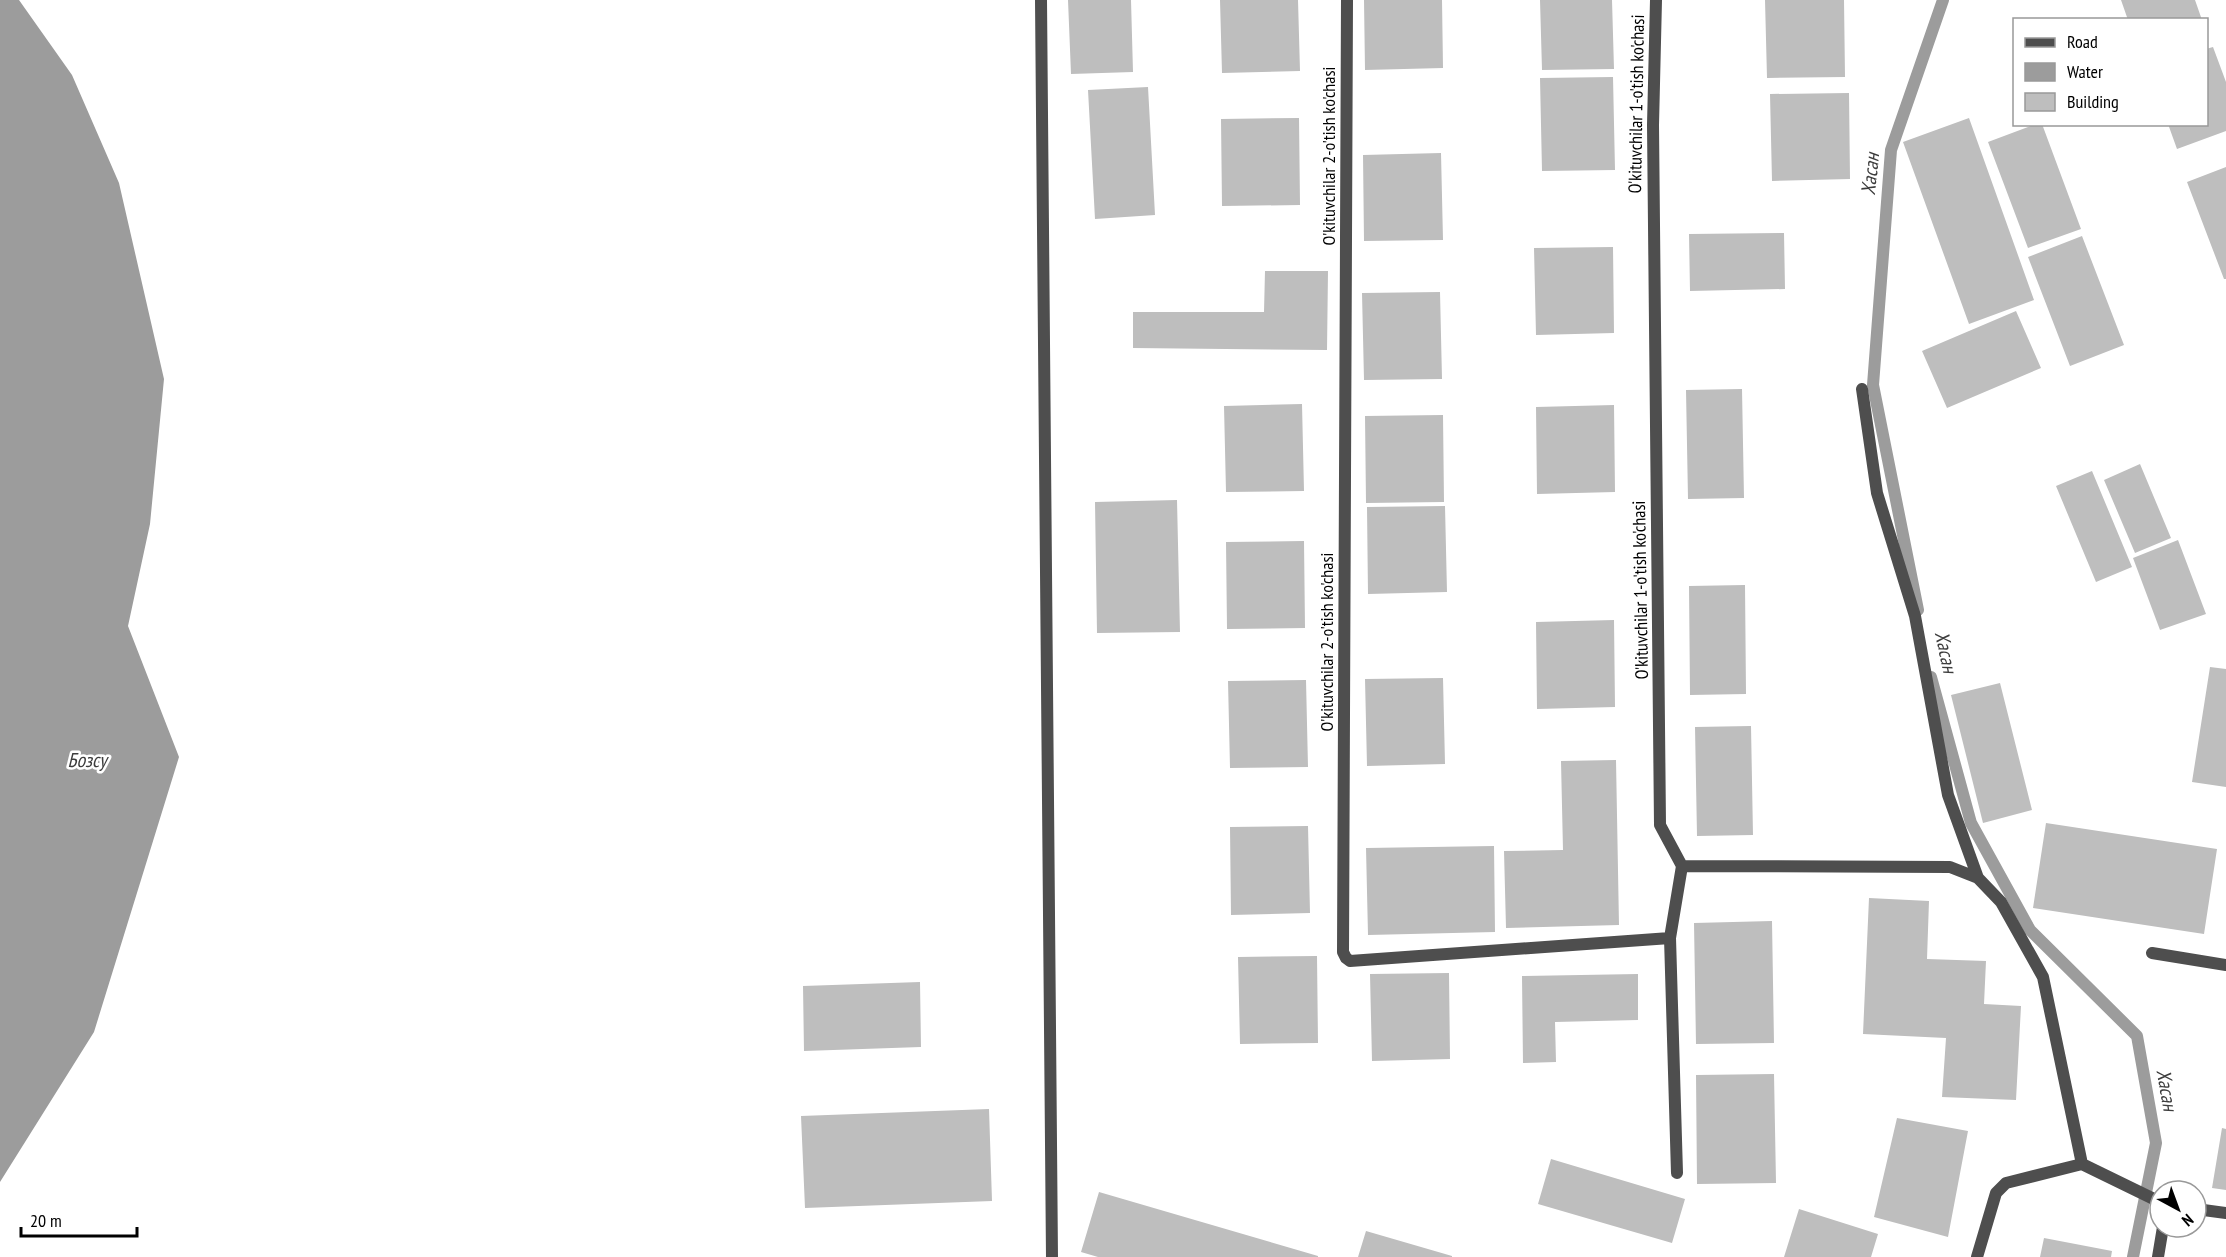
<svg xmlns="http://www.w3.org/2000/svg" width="2226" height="1257" font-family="'PT Sans Narrow',sans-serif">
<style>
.water{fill:#9c9c9c}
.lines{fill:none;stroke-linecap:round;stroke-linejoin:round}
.stream{stroke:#9c9c9c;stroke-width:12}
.building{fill:#bebebe}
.service{stroke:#4e4e4e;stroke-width:12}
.minor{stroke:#4e4e4e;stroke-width:12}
.labels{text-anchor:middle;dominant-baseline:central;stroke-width:5;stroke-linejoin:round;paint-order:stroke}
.street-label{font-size:18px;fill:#000;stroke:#fff}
.water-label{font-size:20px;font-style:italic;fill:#3d3d3d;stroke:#fff}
</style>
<rect width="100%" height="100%" fill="#fff"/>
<!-- water -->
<path class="water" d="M0 0H19L72 75 119 183 164 379 150 524 128 626 179 757 94 1032 0 1182Z"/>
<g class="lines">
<!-- stream -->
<path class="stream" d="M1918 610 1873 385 1891 150 1943 0
M1931 677 1971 823 2030 930 2137 1036 2156 1143 2133 1257"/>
</g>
<!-- building -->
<path class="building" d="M1068 0H1131L1133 72 1071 74Z
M1220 0H1298L1300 71 1222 73Z
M1364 0H1442L1443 68 1365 70Z
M1540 0H1612L1614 69 1542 70Z
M1765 0H1844L1845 77 1767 78Z
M2121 0H2195L2202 20H2128Z
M2213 47 2226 82V131L2177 149 2168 124H2206V49Z
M1613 77 1615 170 1542 171 1540 78Z
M1148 87 1155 215 1095 219 1088 90Z
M1849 93 1850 179 1772 181 1770 94Z
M1299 118 1300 205 1222 206 1221 119Z
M1969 118 2034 300 1969 324 1903 142Z
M2036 124H2042L2081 229 2028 248 1988 142Z
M1441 153 1443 240 1364 241 1363 155Z
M2226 167V279H2224L2187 182Z
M1784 233 1785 289 1690 291 1689 234Z
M2082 236 2124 345 2070 366 2028 257Z
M1613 247 1614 333 1536 335 1534 248Z
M1265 271H1328L1327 350 1133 348V312H1264Z
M1440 292 1442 379 1364 380 1362 293Z
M2016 311 2041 368 1947 408 1922 351Z
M1742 389 1744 498 1688 499 1686 390Z
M1302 404 1304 491 1226 492 1224 406Z
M1614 405 1615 492 1537 494 1536 407Z
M1443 415 1444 502 1366 503 1365 416Z
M2140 464 2171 538 2135 553 2104 480Z
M2092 471 2132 567 2096 582 2056 486Z
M1177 500 1180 632 1097 633 1095 502Z
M1445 506 1447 592 1368 594 1367 507Z
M2178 540 2206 614 2160 630 2133 558Z
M1304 541 1305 628 1227 629 1226 542Z
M1745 585 1746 694 1690 695 1689 586Z
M1614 620 1615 707 1537 709 1536 622Z
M2210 667 2226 669V787L2192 782Z
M1443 678 1445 764 1367 766 1365 679Z
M1306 680 1308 767 1230 768 1228 681Z
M2000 683 2032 810 1983 823 1951 695Z
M1751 726 1753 835 1697 836 1695 727Z
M1616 760 1619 925 1506 928 1504 851 1563 850 1561 761Z
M2046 823 2217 849 2204 934 2033 908Z
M1308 826 1310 913 1231 915 1230 827Z
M1494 846 1495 932 1368 935 1366 848Z
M1869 898 1929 901 1927 959 1986 961 1984 1004 2021 1006 2016 1100 1942 1097 1946 1038 1863 1034Z
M1772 921 1774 1043 1696 1044 1694 923Z
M1317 956 1318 1043 1240 1044 1238 957Z
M1449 973 1450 1059 1372 1061 1370 974Z
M1638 974V1020L1555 1022 1556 1062 1523 1063 1522 976Z
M920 982 921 1047 804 1051 803 986Z
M1774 1074 1776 1183 1697 1184 1696 1075Z
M989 1109 992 1201 805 1208 801 1116Z
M1897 1118 1968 1131 1948 1237 1874 1217Z
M2222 1128 2226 1129V1190L2212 1188Z
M1551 1159 1685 1199 1672 1243 1538 1204Z
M1099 1192 1318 1256V1257H1098L1081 1252Z
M1799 1209 1878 1234 1871 1257H1784Z
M1366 1231 1452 1256V1257H1358Z
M2044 1238 2112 1251 2111 1257H2040Z"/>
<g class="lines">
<!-- service -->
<path class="service" d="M1041 0 1052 1257
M2152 953 2226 965"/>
<!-- minor -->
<path class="minor" d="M1347 0 1343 952 1346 958 1350 961 1670 938
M1656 0 1653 125 1660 825 1682 866 1670 938 1677 1173
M1862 389 1877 493 1915 616 1948 795 1978 878
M1682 866 1950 867 1978 878 2001 902 2043 977 2082 1164
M2196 1209 2226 1213
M1977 1257 1996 1193 2006 1183 2082 1164 2160 1202
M2158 1257 2163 1227"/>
</g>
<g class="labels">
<!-- street labels -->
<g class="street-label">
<text transform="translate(1636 104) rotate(-89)">O'kituvchilar 1-o'tish ko'chasi</text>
<text transform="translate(1328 156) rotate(-90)">O'kituvchilar 2-o'tish ko'chasi</text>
<text transform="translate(1640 590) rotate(-91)">O'kituvchilar 1-o'tish ko'chasi</text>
<text transform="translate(1326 642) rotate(-90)">O'kituvchilar 2-o'tish ko'chasi</text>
</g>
<!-- water labels -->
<g class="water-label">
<text transform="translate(1870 174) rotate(-84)">Хасан</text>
<text transform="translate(1946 652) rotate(78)">Хасан</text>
<text x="87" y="760">Бозсу</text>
<text transform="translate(2167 1090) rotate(80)">Хасан</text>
</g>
</g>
<!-- legend -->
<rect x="2013" y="18" width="195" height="108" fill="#ffffff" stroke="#999999" stroke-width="1.5"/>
<rect x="2025" y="38" width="30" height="9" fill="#4e4e4e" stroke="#999999" stroke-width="1.5"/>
<text x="2067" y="48" font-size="18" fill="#000000">Road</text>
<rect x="2025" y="63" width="30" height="18" fill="#9c9c9c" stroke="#999999" stroke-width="1.5"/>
<text x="2067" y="78" font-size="18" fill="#000000">Water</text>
<rect x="2025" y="93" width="30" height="18" fill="#bebebe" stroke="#999999" stroke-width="1.5"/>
<text x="2067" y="108" font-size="18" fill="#000000">Building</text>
<!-- north arrow -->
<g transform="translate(2178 1209) rotate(139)"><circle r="28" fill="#ffffff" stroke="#999999" stroke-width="1.5"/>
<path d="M0-4.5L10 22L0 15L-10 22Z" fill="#000000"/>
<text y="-9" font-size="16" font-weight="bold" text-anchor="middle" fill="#000000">N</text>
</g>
<!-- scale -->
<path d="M21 1227v9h116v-9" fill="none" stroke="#000000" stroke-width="3"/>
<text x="30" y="1227" font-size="18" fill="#000000" stroke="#ffffff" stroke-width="4.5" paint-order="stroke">20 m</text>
</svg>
